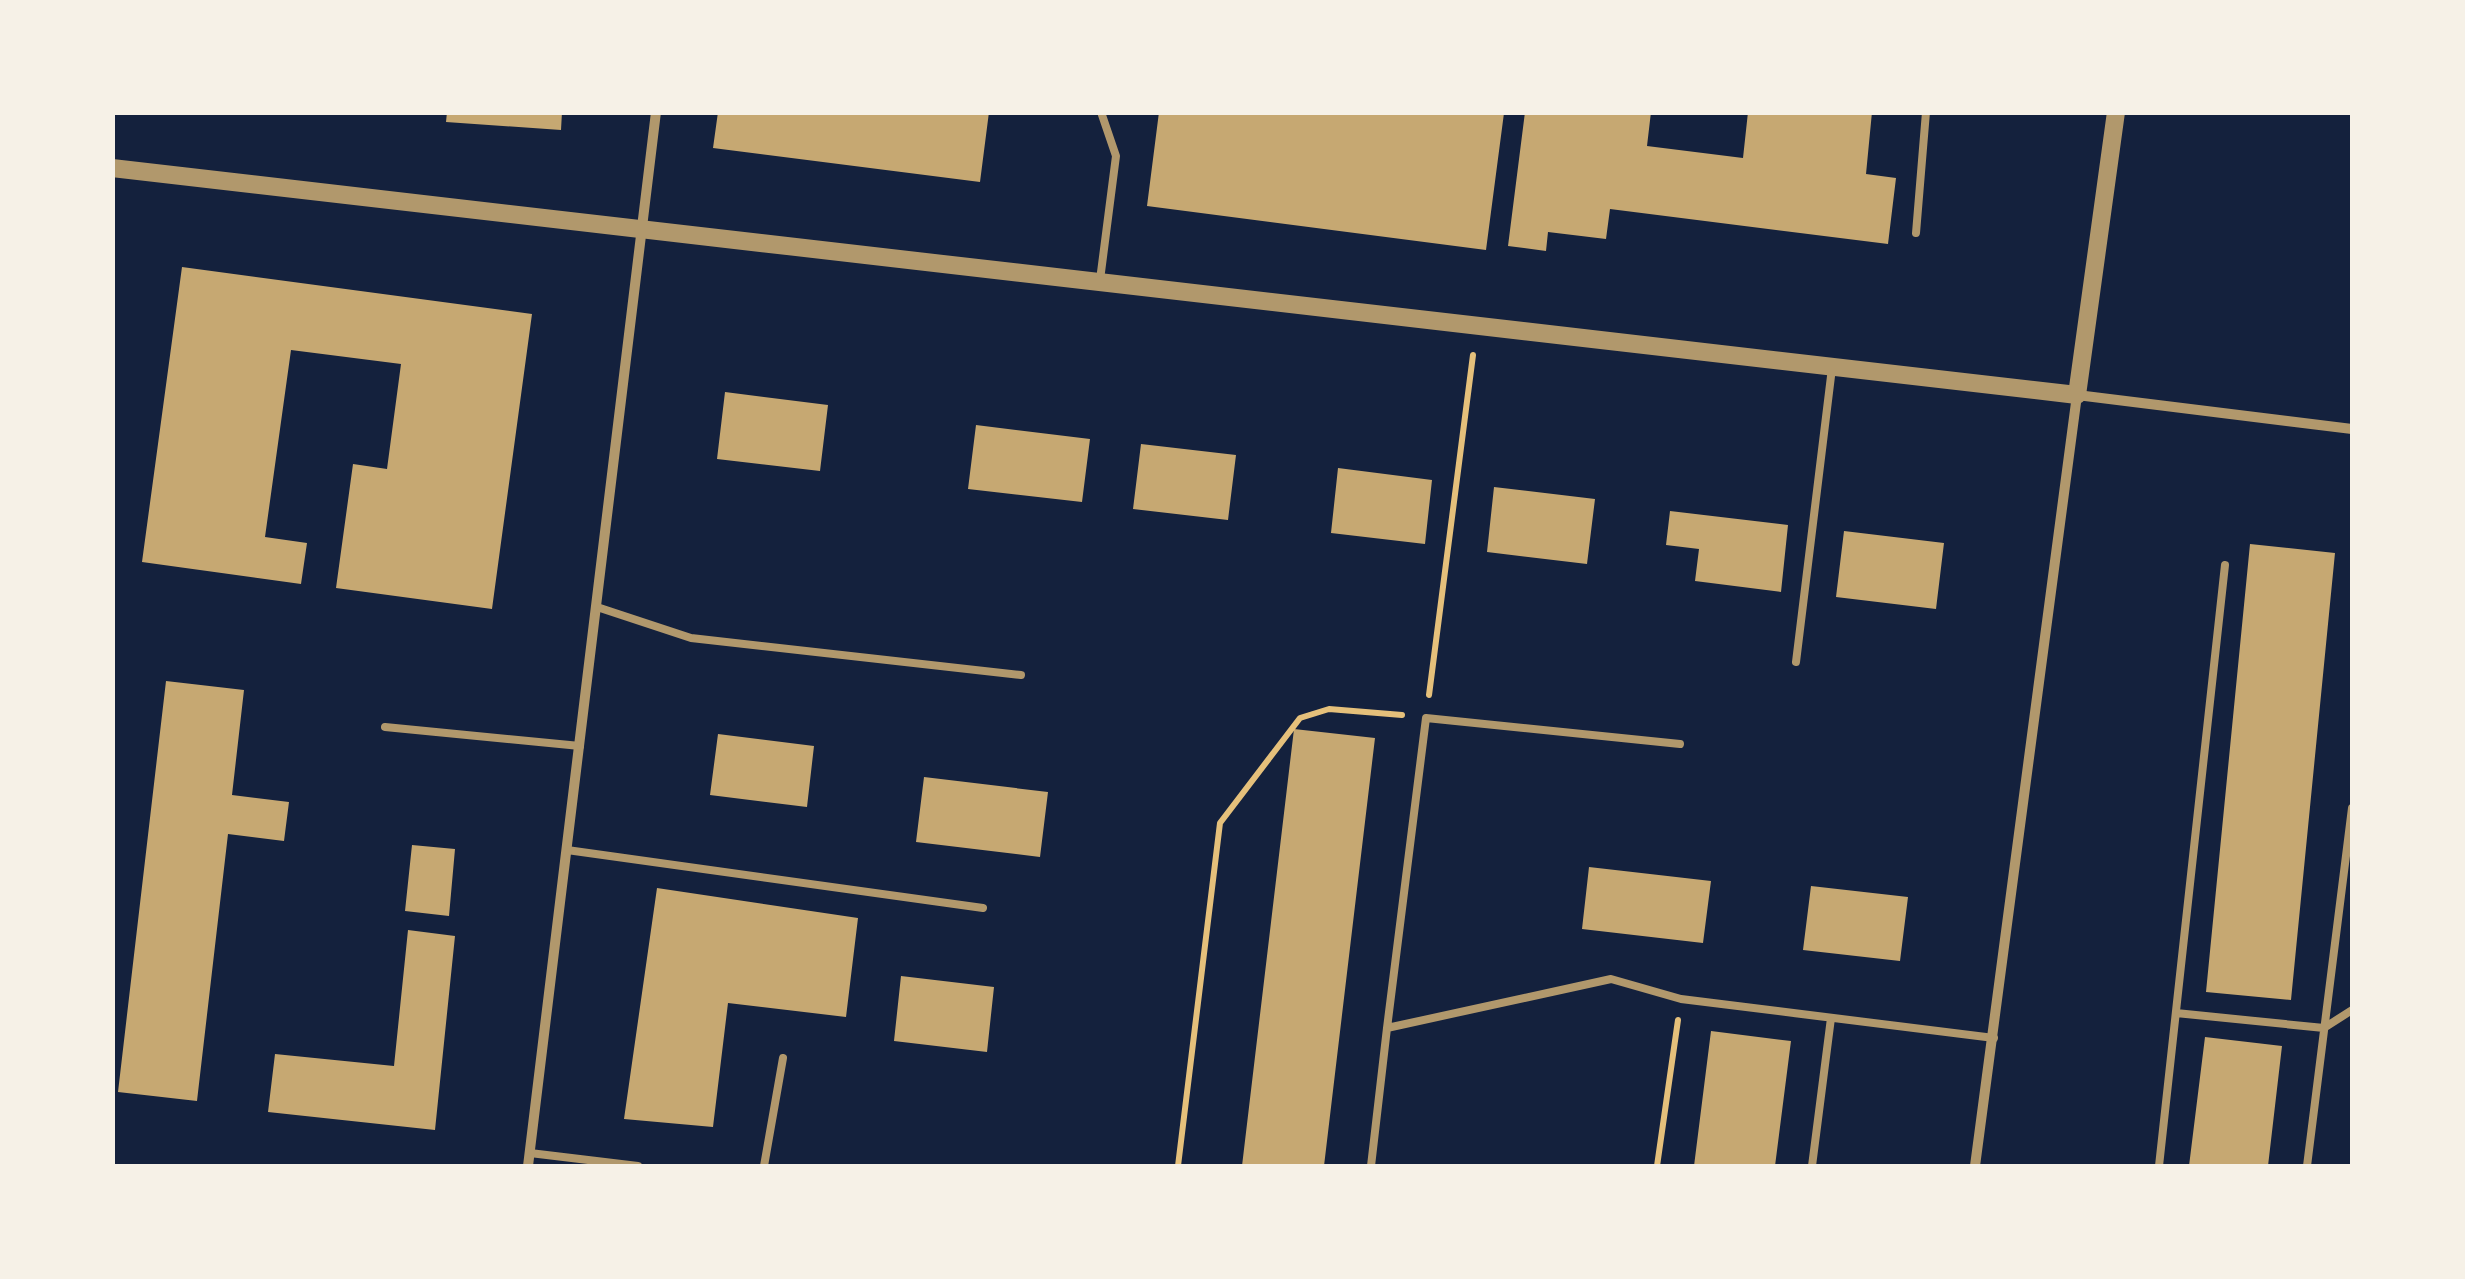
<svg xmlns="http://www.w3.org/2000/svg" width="2465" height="1279" font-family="Rubik,sans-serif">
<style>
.building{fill:#c6a872}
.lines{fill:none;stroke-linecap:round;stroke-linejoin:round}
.path{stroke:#e5c07b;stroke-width:6}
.service{stroke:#b1986c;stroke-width:8}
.minor{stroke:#b1986c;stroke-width:10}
.tertiary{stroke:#b1986c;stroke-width:18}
</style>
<rect width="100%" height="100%" fill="#14213d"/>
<!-- building -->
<path class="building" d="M447 112H562L561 130 446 122Z
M718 112H989L980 182 713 148Z
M1159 112 1504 113 1486 250 1147 206Z
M1525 112H1651L1647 146 1743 158 1748 112H1872L1866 174 1896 178 1888 244 1610 209 1606 239 1548 232 1546 251 1508 246Z
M182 267 532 314 492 609 336 588 353 464 387 469 401 364 291 350 265 537 307 543 301 584 142 562Z
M725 392 828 405 820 471 717 459Z
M976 425 1090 439 1082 502 968 489Z
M1141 444 1236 455 1228 520 1133 509Z
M1338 468 1432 480 1425 544 1331 533Z
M1494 487 1595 499 1587 564 1487 552Z
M1670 511 1788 525 1781 592 1695 581 1699 549 1666 545Z
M1844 531 1944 543 1936 609 1836 597Z
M2250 544 2335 553 2291 1000 2206 992Z
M166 681 244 690 232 795 289 802 284 841 228 834 197 1101 118 1092Z
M1294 729 1375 738 1324 1166H1242Z
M718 734 814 746 807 807 710 795Z
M924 777 1048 792 1040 857 916 842Z
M412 845 455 849 449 916 405 911Z
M1589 867 1711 881 1703 943 1582 929Z
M1811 886 1908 897 1900 961 1803 950Z
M657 888 858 918 846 1017 728 1003 713 1127 624 1119Z
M408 930 455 936 435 1130 268 1112 275 1054 394 1066Z
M901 976 994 987 987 1052 894 1041Z
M1711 1031 1791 1041 1775 1166H1694Z
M2205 1037 2282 1046 2268 1166H2189Z"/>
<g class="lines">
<!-- path -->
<path class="path" d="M1429 695 1473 355
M1178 1166 1220 823 1300 718 1329 709 1402 715
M1657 1166 1678 1020"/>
<!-- service -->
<path class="service" d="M1916 233 1926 112
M1100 280 1116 156 1101 112
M597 607 691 638 1021 675
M1796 662 1832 368
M385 727 580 746
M567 850 983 908
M2176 1013 2324 1028 2352 1010
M1387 1028 1426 718 1680 744
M530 1153 638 1166
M764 1166 783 1058
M1371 1166 1387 1028 1611 979 1681 999 1994 1038
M1812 1166 1831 1018
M2159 1166 2225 565
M2307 1166 2352 808"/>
<!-- minor -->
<path class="minor" d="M528 1166 656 112
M1975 1166 2077 395 2352 429"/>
<!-- tertiary -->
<path class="tertiary" d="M112 168 2077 395 2116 112"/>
</g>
<!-- border -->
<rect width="2465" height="1279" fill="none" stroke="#f6f1e7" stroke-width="230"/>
</svg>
